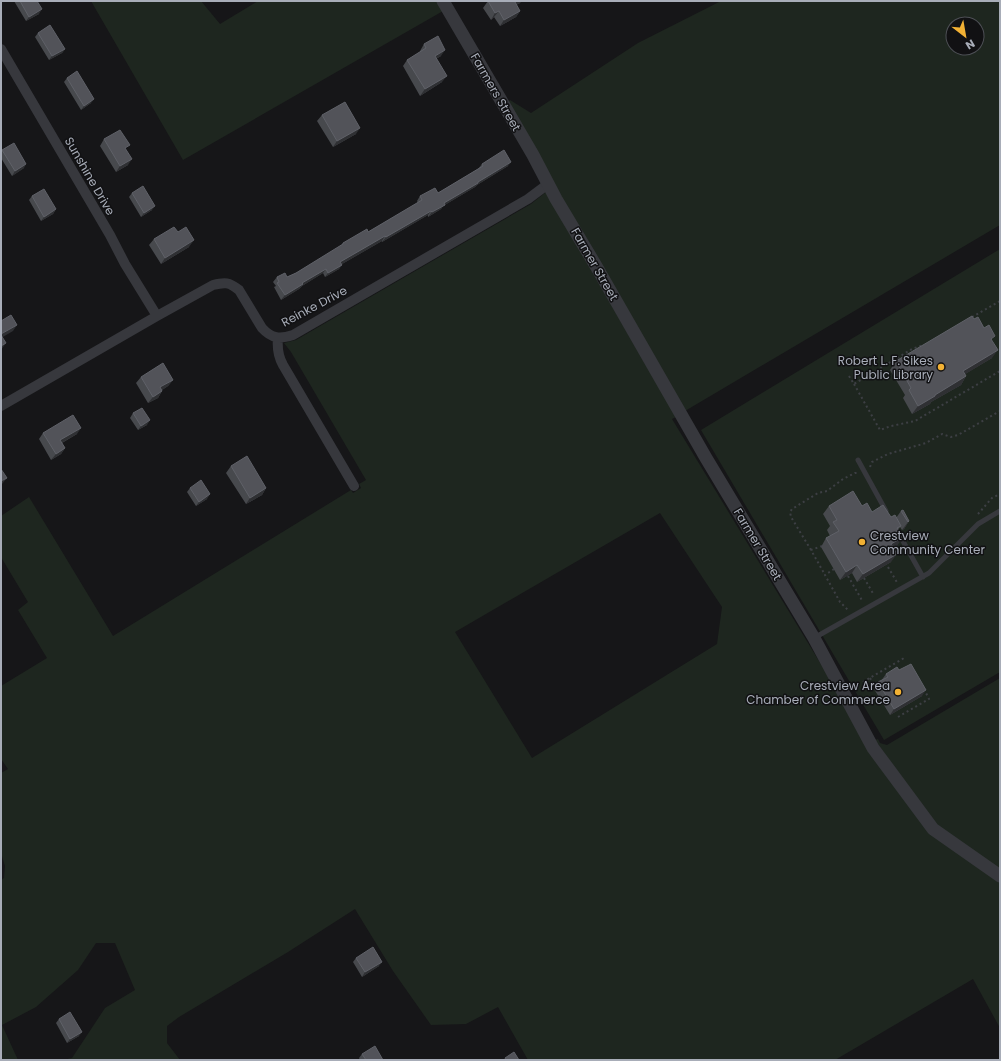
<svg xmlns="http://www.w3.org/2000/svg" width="1001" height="1061" font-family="Poppins,sans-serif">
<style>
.green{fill:#1e261f;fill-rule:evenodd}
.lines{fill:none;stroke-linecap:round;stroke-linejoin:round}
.path{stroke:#3d3f44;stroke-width:2;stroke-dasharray:2 3;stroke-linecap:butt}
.service{stroke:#37383d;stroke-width:5}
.minor{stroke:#37383d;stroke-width:10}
.tertiary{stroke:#37383d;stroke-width:13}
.wall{fill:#47494d}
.shaded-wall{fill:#2f3033}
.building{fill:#525359;stroke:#5f6168}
.poi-dot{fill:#f2b134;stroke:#111113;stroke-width:1.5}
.labels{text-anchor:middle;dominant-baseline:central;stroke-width:3;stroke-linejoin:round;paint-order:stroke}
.street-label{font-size:12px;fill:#a8adb8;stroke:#111113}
.poi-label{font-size:12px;fill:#a8adb8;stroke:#111113;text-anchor:end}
</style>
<rect width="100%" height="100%" fill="#161618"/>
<!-- green -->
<path class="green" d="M91 1H201L220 24 258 1H437L443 11 183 160Z
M721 1H1000V225L685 411 560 197 508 102 510 100 531 113 638 43ZM953 24H977V48H953Z
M546 192 676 417 672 419 836 689 930 833 1000 883V1028L973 979 835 1060H528L498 1007 466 1024 431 1025 393 971 355 909 288 952 179 1017 167 1026V1043L180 1060H62L72 1058 105 1008 135 990 115 943H96L78 970 36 1007 2 1025 18 1060H1V880L4 878 5 866 1 853V773L8 769 1 759V686L47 658 18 610 28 602 1 557V516L29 497 113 636 351 490 353 493 361 488 359 484 366 480 291 352 284 343 296 340 531 204ZM660 513 722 607 717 644 532 758 455 632Z
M1000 249V672L884 740 701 430Z
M1000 678V870L936 825 875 740 878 739 880 743 887 745Z"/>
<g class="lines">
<!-- path -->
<path class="path" d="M972 317 1000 301
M849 376 854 384 912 349 923 345
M854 384 880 430 891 426 915 421 1000 371
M870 467 872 462 888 454 926 443 942 434 951 437 958 435 1000 411
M978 514 992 498 1000 494
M822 546 811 550 825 575
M811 550 791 517 790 512 792 509 818 493 827 491 843 479 855 473H858
M888 567 898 584
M834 569 825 575 840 602 849 611
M848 576 863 602
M864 578 874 595
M870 678 876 688
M863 682 904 658
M898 717 929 699 924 689"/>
<!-- service -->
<path class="service" d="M858 460 886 511
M899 534 923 577
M814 638 929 573 978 524 1000 511"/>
<!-- minor -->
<path class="minor" d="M1 49 110 235 125 264 157 316
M278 338C277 348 278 356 283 365L354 486
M1 406 157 316 213 285C225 282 229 282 239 290L262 328C272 339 280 339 293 335L528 199 548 184"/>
<!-- tertiary -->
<path class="tertiary" d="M443 1 533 155 556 199 596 266 706 458 814 638 873 748 933 829 1000 876"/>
</g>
<!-- wall -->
<path class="wall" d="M14 1H37L39 14 26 21Z
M488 1H521L520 3 516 5 520 11 516 17 500 26 494 17 491 20 483 8Z
M38 33 65 49 62 53 49 60 35 37Z
M424 44 441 56 436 59 442 82 420 96 403 66 407 60 420 52V51Z
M67 78 91 103 81 110 64 82Z
M322 115 356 134 333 147 317 121Z
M104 139 128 165 116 172 100 146Z
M2 150 24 168 12 176 1 158V151Z
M482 164 508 166 477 185 475 187 443 206 441 209 428 217V215L382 242V241L342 264 339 269 325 277 323 273 302 286 299 289 281 300 274 287 276 286 273 282 277 277H287L296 273 341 246 343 243 368 232 418 203 417 201 420 196 438 193 478 169Z
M132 193 152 210 141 217 129 197Z
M32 196 56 209 53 214 41 221 29 200Z
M178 232 189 247 161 264 149 245 154 239Z
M974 319 992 340V358L965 374 966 376 961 385 931 402 930 404 912 414 903 398 905 395 890 370 896 361Z
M141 377 173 380 168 386 162 390V391L158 398 148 403 136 383Z
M133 413 147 425 138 430 130 418Z
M43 433 77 434 62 443 65 448 61 454 51 460 39 439Z
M231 466 266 488 262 495 246 504 226 473Z
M190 488 207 499 196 506 187 492Z
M829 506H862L872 512 891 517 896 518 901 511 909 521 904 529 902 530 900 527 898 530 897 546 893 548 891 562 857 582 852 573 840 580 821 547 826 538 830 536 827 530 830 526 823 514Z
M899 670 922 696 890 715 874 689 878 682 881 681 886 674Z
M356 958 379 966 362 977 353 962Z
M59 1019 79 1036 67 1043 56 1023Z
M362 1054 383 1060H360L359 1058Z"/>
<!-- shaded-wall -->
<path class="shaded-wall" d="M516 1H521L520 3 510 8 515 2Z
M42 9 39 14 26 21 29 17Z
M499 11 494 17 491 20 495 13Z
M520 11 516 17 500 26 504 20Z
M65 49 62 53 49 60 52 56Z
M445 50 441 56 430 62 435 56Z
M447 76 442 82 420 96 425 89Z
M94 99 91 103 81 110 84 106Z
M360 128 356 134 333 147 337 141Z
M132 159 128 165 116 172 120 166Z
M511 162 508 166 477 185 475 187 443 206 441 209 428 217 432 212 444 203 478 182Z
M26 164 24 168 12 176 15 171Z
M155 206 152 210 141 217 144 213Z
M56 209 53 214 41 221 44 217Z
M431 211 428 215 382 242 386 237Z
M385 236 382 241 337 267 340 262Z
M194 240 189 247 161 264 165 258Z
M342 265 339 269 325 277 328 273Z
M326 269 323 273 302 286 299 289 281 300 285 295 302 283Z
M17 325 13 331 1 338V334Z
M6 343 1 350V346Z
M998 350 992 358 957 379 963 371Z
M966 376 961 385 931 402 930 404 912 414 918 406 935 395Z
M173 380 168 386 156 394 160 387Z
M162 391 158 398 148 403 153 397Z
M150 420 147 425 138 430 141 426Z
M81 428 77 434 56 446 60 440Z
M65 448 61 454 51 460 56 454Z
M7 478 2 484 1 485V481Z
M266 488 262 495 246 504 250 498Z
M210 494 207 499 196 506 199 502Z
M909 521 904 529 902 530 908 522Z
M903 537 897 546 885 553 891 544Z
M897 554 891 562 857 582 863 574Z
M857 565 852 573 840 580 846 572Z
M926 690 922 696 890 715 894 709Z
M382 962 379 966 362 977 365 972Z
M82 1032 79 1036 67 1043 70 1039Z"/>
<!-- building -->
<path class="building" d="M20 1H37L42 9 29 17Z
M488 1H516L515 2 520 11 504 20 499 11 495 13Z
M50 25 65 49 52 56 38 33Z
M438 36 445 50 435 56 447 76 425 89 407 60 426 48 424 44Z
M77 71 94 99 84 106 67 78Z
M345 102 360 128 337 141 322 115Z
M120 130 130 145 125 148 132 159 120 166 104 139Z
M14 143 26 164 15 171 2 150Z
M504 150 511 162 478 182V183L444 203 445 205 432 212 431 211 386 237 385 236 340 262 342 265 328 273 326 269 302 283 303 284 285 295 277 283 279 282 277 277 285 273 287 277 296 273 343 244V243L367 229 368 232 422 200 420 196 435 188 438 193 483 166 482 164Z
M143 186 155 206 144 213 132 193Z
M44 189 56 209 44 217 32 196Z
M174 227 178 232 186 227 194 240 165 258 154 239Z
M11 315 17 325 1 334V321Z
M972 316 974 319 978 317 984 328 989 325 995 336 991 339 998 350 963 371 966 376 935 395V396L918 406 909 390 911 388 896 361Z
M1 335 6 343 1 346Z
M163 363 173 380 160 387 162 391 153 397 141 377Z
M142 408 150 420 141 426 133 413Z
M73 415 81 428 60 440 65 448 56 454 43 433Z
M247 456 266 488 250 498 231 466Z
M1 469 7 478 1 481Z
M201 480 210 494 199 502 190 488Z
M853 491 862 506 867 503 872 512 883 505 891 517 895 515 901 526 897 528 903 537 891 544 897 554 863 574 857 565 846 572 826 538 839 531 833 522 837 520 829 506Z
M903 510 909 521 908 522 901 511Z
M911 664 926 690 894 709 878 682 888 677 886 674 897 667 899 670Z
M373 947 382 962 365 972 356 958Z
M70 1012 82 1032 70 1039 59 1019Z
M375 1046 383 1060H366L362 1054Z
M514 1052 519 1060H506L505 1058Z"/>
<!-- markers -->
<g class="poi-dot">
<circle cx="941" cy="367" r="4"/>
<circle cx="862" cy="542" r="4"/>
<circle cx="898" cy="692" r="4"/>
</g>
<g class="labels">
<!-- street labels -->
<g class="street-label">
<text transform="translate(496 92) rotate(60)">Farmers Street</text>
<text transform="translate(90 176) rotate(60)">Sunshine Drive</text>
<text transform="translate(595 264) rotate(60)">Farmer Street</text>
<text transform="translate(314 306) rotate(-28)">Reinke Drive</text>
<text transform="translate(758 544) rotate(59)">Farmer Street</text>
</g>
<!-- poi labels -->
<g class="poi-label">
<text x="933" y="360">Robert L. F. Sikes<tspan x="933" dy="14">Public Library</tspan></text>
<text x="870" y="535" text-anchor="start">Crestview<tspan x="870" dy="14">Community Center</tspan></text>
<text x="890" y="685">Crestview Area<tspan x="890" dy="14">Chamber of Commerce</tspan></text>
</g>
</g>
<!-- border -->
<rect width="1001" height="1061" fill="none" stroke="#a8adb8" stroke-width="4"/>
<!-- north arrow -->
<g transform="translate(965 36) rotate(149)"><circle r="19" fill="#111113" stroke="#4d4f55"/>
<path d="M0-3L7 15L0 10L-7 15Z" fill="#f2b134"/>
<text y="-6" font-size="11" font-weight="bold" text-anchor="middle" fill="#a8adb8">N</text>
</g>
</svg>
